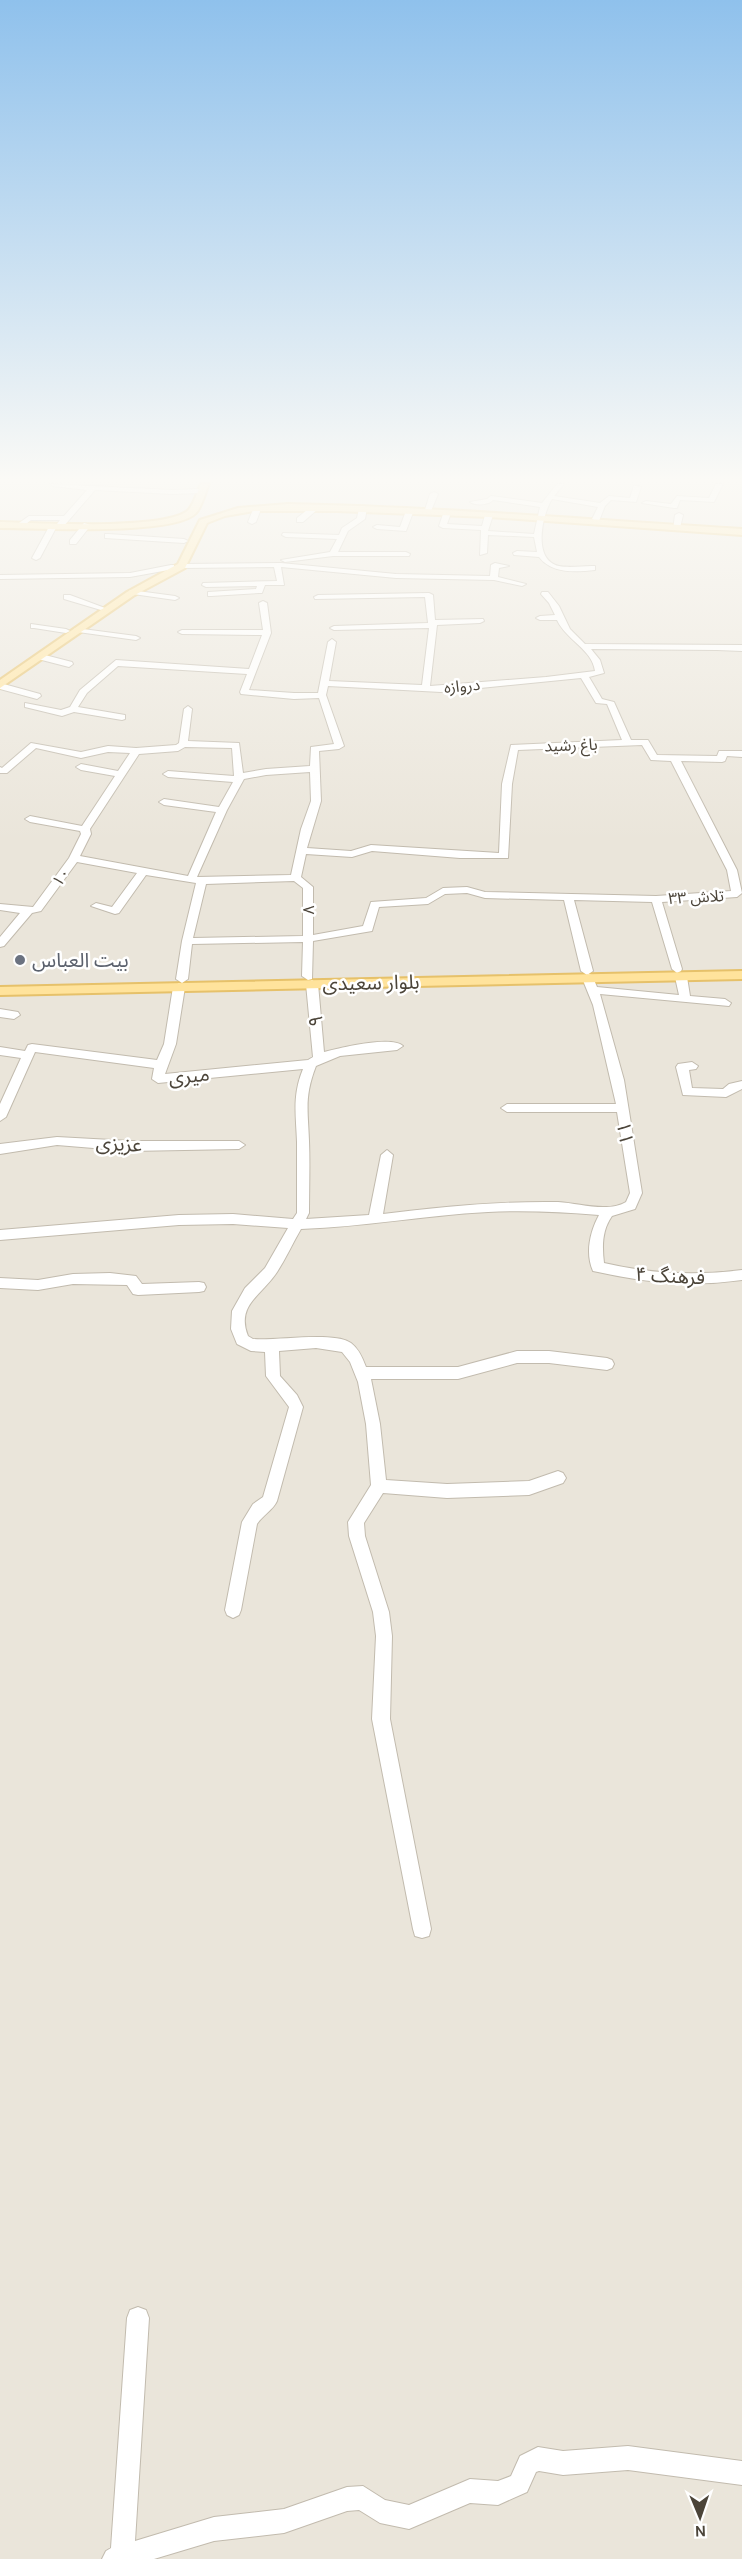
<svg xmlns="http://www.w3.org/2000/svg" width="742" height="2559" font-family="Karla,'Noto Sans Arabic',sans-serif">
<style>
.residential{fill:#eae5da}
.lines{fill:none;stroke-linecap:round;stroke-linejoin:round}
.minor-casing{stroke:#c2bbae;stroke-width:2}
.major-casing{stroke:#e6c16a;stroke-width:4}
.minor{fill:#fff;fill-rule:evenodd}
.major{fill:#ffe39c;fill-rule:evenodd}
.worship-dot{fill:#6b7280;stroke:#fff;stroke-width:2}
.labels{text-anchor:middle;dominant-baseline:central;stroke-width:5;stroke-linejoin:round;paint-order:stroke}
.far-street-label{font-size:16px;fill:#4b4439;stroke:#fff}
.worship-label{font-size:20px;fill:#5b616d;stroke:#fff;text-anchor:start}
.street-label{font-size:20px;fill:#4b4439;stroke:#fff}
</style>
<rect width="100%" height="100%" fill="#f6f3ec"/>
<!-- residential -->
<path class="residential" d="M0 484H742V2559H0Z"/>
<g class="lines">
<defs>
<path id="minor" d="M50 484 172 490 200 489 204 491 200 493 172 494 95 490 63 527 57 526 40 558 36 560 32 558 50 525 57 524 60 520H31L22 527 18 525 19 523 29 516H64L87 490 53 486Z
M557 484H564L554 496 600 503 609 496 630 498 634 485 641 487 636 502 611 500 605 506 599 521H596L592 519 598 507 552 499C542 515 532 560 559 566 569 568 582 566 592 566H595V570C575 572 552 574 539 557L514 555 513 553 517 551 537 552 534 537 488 535 487 553 480 555 481 530 443 528 439 526 444 511 451 513 447 524 482 526 485 515 489 513 493 515 488 531 534 534 540 507 493 500C489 505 475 506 470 502L487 499 491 496 542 503Z
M716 484H723L714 502 680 500 677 508H674L642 503 646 501 671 504 677 496 709 498Z
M434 492 438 494 431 511 424 513 430 494Z
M312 506 319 508 303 522H297V518Z
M363 506 367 508 365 519 348 531 338 552H406L410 554 409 556H333L285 562 281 560 330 552 337 539 286 537 282 535 283 533 339 535 342 528 357 518 359 508Z
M254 507 261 509 256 522 252 524 248 522Z
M407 508 414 510 406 531 377 529 373 527 377 525 400 527Z
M679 513 683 515 680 528 673 530 675 515Z
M84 523 91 525 76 544H70V540Z
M108 534 184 539 188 541 184 543 105 538V534Z
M281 563 396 574 490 576 491 565 495 563 509 566 499 568 498 577 526 584 522 586 494 580 396 578 281 567 284 585H265L262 593H259L211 596H208V592L256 589 257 586 206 587 202 585 203 583 277 581 274 567 182 568 178 566 182 564Z
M171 565H174V569L130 577 0 579V575L130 573Z
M130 590 175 596 179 598 175 600 133 594 129 592Z
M542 592H548L559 606 570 629 585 644 742 645V651L717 650 591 649 600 660 604 673 589 677 602 699 614 702 631 740H648L657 755 717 756 719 751H742V757L727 756 725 761 722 762 681 761 737 870 742 893 737 897 662 902 682 969 681 971 677 973 672 969 652 902 574 900 593 971 587 975 581 971 564 900 485 898 467 893 445 894 428 904 379 907 372 931 313 941 312 979 308 980 302 976 303 942 192 944 188 979 182 983 176 979 182 941 196 883 146 875 119 913 115 914 91 906 96 903 112 907 137 873 77 862 41 911 32 913 4 946 0 947V937L20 913 0 910V904L33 907 69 858 81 834 80 831 30 822 25 819 30 816 82 826 115 776 81 770 76 767 81 764 118 771 130 753 108 752 81 758 36 748 7 773H0V767L2 768 31 743 81 752 108 746 136 748 176 745 179 743 184 709 188 706 192 709 188 741 239 743 243 773 266 769 310 766 311 747 334 744 319 698 294 699 241 694 240 692 247 674 118 666 87 693 78 707 125 715V719L122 720 74 712 62 716 25 707V703L61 710 70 707 80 690 116 660 249 669 262 635 182 634 178 632 182 630H263L259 603 263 601 267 603 271 633 249 690 294 693H318L328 642 332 639 336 642 329 681 422 685 429 628 334 630 330 628 334 626 428 623 425 597 315 599 314 597 318 595 429 593 433 595 435 620 483 619 484 621 480 623 437 625 430 686 546 677 595 671C592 649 566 640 557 620H540L536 618 540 616 555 615 549 603 541 594ZM581 678 596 703 607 704 622 740 511 745 502 784 499 853 371 845 351 851 307 848 321 801 319 751 339 749 344 746 326 695 328 686 441 692ZM642 745 651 760 671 761 727 870 731 891 656 896 485 892 467 887 443 888 426 898 371 902 363 926 313 935V887L301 877 306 854 352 857 372 851 460 858H508L512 784 518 750ZM185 747 232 748 234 776 168 771 163 774 168 777 233 782 219 807 164 799 159 802 164 805 216 812 188 876 80 856 91 834 90 829 139 754 178 751ZM310 772 311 801 301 829 291 875 197 877 227 810 244 779 266 775ZM294 881 303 888V936L193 938 206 884Z
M64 595H70L105 608 101 610 64 599Z
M31 624 66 629 70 631 66 633 34 628H31Z
M75 628 136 636 140 638 136 640 78 632 74 630Z
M41 654 72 662 73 664 69 667 38 659V655Z
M0 683 40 694 41 696 37 699 0 689Z
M681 973 687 977 690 996 725 999 731 1003 729 1006 600 994 624 1080 642 1193 635 1209 612 1216C602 1230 602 1246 604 1263 651 1274 695 1276 742 1270V1280C692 1287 647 1283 598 1272L593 1271C585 1253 590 1232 599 1215 562 1212 525 1210 488 1212 425 1215 364 1227 301 1229 292 1244 285 1261 275 1275 260 1296 236 1306 248 1336L253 1339C276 1341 334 1331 351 1343 359 1349 363 1359 366 1367H458L517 1351H549L607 1358 612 1360 614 1364 612 1368 607 1370 549 1363H517L458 1379H371L380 1424 386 1480 447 1484 529 1481 558 1471 563 1473 566 1478 563 1483 529 1495 447 1498 383 1493 364 1523 365 1536 389 1612 392 1636 390 1719 431 1929 429 1936 422 1938 415 1936 413 1929 372 1719 376 1636 373 1612 349 1536 348 1522 371 1485 366 1424 358 1382 350 1362 342 1352 316 1348 279 1351 280 1376 297 1395 303 1407 277 1501C273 1510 263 1515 257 1524L241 1610 239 1615 233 1618 227 1615 225 1610 242 1522 253 1504 263 1497 289 1407 266 1376 265 1352 251 1351 237 1344 231 1329 232 1311 245 1288 265 1268 288 1228 233 1224 179 1225 0 1240V1230L179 1215 233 1214 293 1219 297 1213C297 1189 297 1166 297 1142 296 1114 292 1096 303 1069L158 1083 152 1079 154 1068 35 1052 6 1117 0 1121V1104L21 1058 0 1055V1047L25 1051 28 1045 32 1044 157 1060 164 1044 173 987 179 983 185 987 176 1044 165 1074 308 1060 313 1057 306 984 312 980 318 984 324 1052C339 1048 392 1035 403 1046L397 1050 340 1056 316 1066C304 1097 308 1110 309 1141 310 1165 309 1189 309 1213L306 1219 369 1215 381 1155 387 1150 393 1155 383 1214C441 1207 499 1201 558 1202 578 1203 608 1213 626 1202L630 1193 617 1112H507L501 1108 507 1104H616L593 1005 582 978 588 974 592 975 597 987 679 995 675 977Z
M0 1009 18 1012 20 1015 14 1019 0 1017Z
M692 1062 698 1066 696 1069 689 1070 692 1088 723 1089 729 1084 742 1081V1089L726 1097 683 1095 676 1067 678 1064Z
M57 1137 130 1141H239L245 1145 239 1149 130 1151 57 1145 0 1154V1144Z
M110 1273 136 1276 142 1284 199 1282 204 1283 206 1287 204 1291 199 1292 138 1295 133 1294 127 1285 73 1284 38 1290 0 1288V1278L38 1280 73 1274Z
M138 2307 146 2310 149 2318 135 2541 214 2517 284 2509 347 2487 363 2486 385 2500 409 2505 470 2479 498 2481 511 2476 520 2456 538 2447 563 2451 628 2446 742 2461V2485L628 2470 563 2475 539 2471 536 2472 527 2492 498 2505 470 2503 409 2529 380 2523 359 2510 347 2511 284 2533 214 2541 154 2559H102L106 2551 111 2548 127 2318 130 2310Z"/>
<path id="major" d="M201 484H209C205 493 202 506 196 513 175 536 34 528 0 528V522C37 523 158 530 186 512 193 508 197 492 201 484Z
M288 504C440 507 590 520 742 529V535L489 517 337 511H254L225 516 207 523 185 568 133 596 0 688V680L127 592 178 564 200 520 238 508Z
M742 971V979L0 995V987Z"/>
</defs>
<!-- minor casing -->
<use href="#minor" class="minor-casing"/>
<!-- major casing -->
<use href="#major" class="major-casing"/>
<!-- minor -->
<use href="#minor" class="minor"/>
<!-- major -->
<use href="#major" class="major"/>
</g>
<!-- sky -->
<linearGradient id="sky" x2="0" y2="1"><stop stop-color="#8fc1ec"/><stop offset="0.57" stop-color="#fbfaf6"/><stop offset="1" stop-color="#fbfaf6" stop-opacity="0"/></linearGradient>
<rect width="742" height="842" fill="url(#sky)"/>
<!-- markers -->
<circle class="worship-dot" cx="20" cy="960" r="6"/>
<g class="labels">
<!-- far-street labels -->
<g class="far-street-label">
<text transform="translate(462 686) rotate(-5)">دروازه</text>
<text transform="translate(571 745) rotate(-2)">باغ رشید</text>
<text transform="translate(61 877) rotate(-54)">۱۰</text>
<text transform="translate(696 897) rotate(-3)">تلاش ۳۳</text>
<text transform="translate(308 910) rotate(-90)">۸</text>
</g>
<!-- worship labels -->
<g class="worship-label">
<text x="32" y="960">بیت العباس</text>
</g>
<!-- street labels -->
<g class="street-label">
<text transform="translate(371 983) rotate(-1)">بلوار سعیدی</text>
<text transform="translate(316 1021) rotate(-95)">۹</text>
<text transform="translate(189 1076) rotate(-6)">میری</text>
<text transform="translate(625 1133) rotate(80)">۱۱</text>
<text transform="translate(119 1144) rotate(3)">عزیزی</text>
<text transform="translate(670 1276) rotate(3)">فرهنگ ۴</text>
</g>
</g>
<!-- north arrow -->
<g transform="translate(700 2517) rotate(178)" stroke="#ffffff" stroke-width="4.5" paint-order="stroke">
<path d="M0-4.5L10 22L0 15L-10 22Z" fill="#4b4439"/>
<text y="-9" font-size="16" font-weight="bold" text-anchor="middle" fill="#4b4439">N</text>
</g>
</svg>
